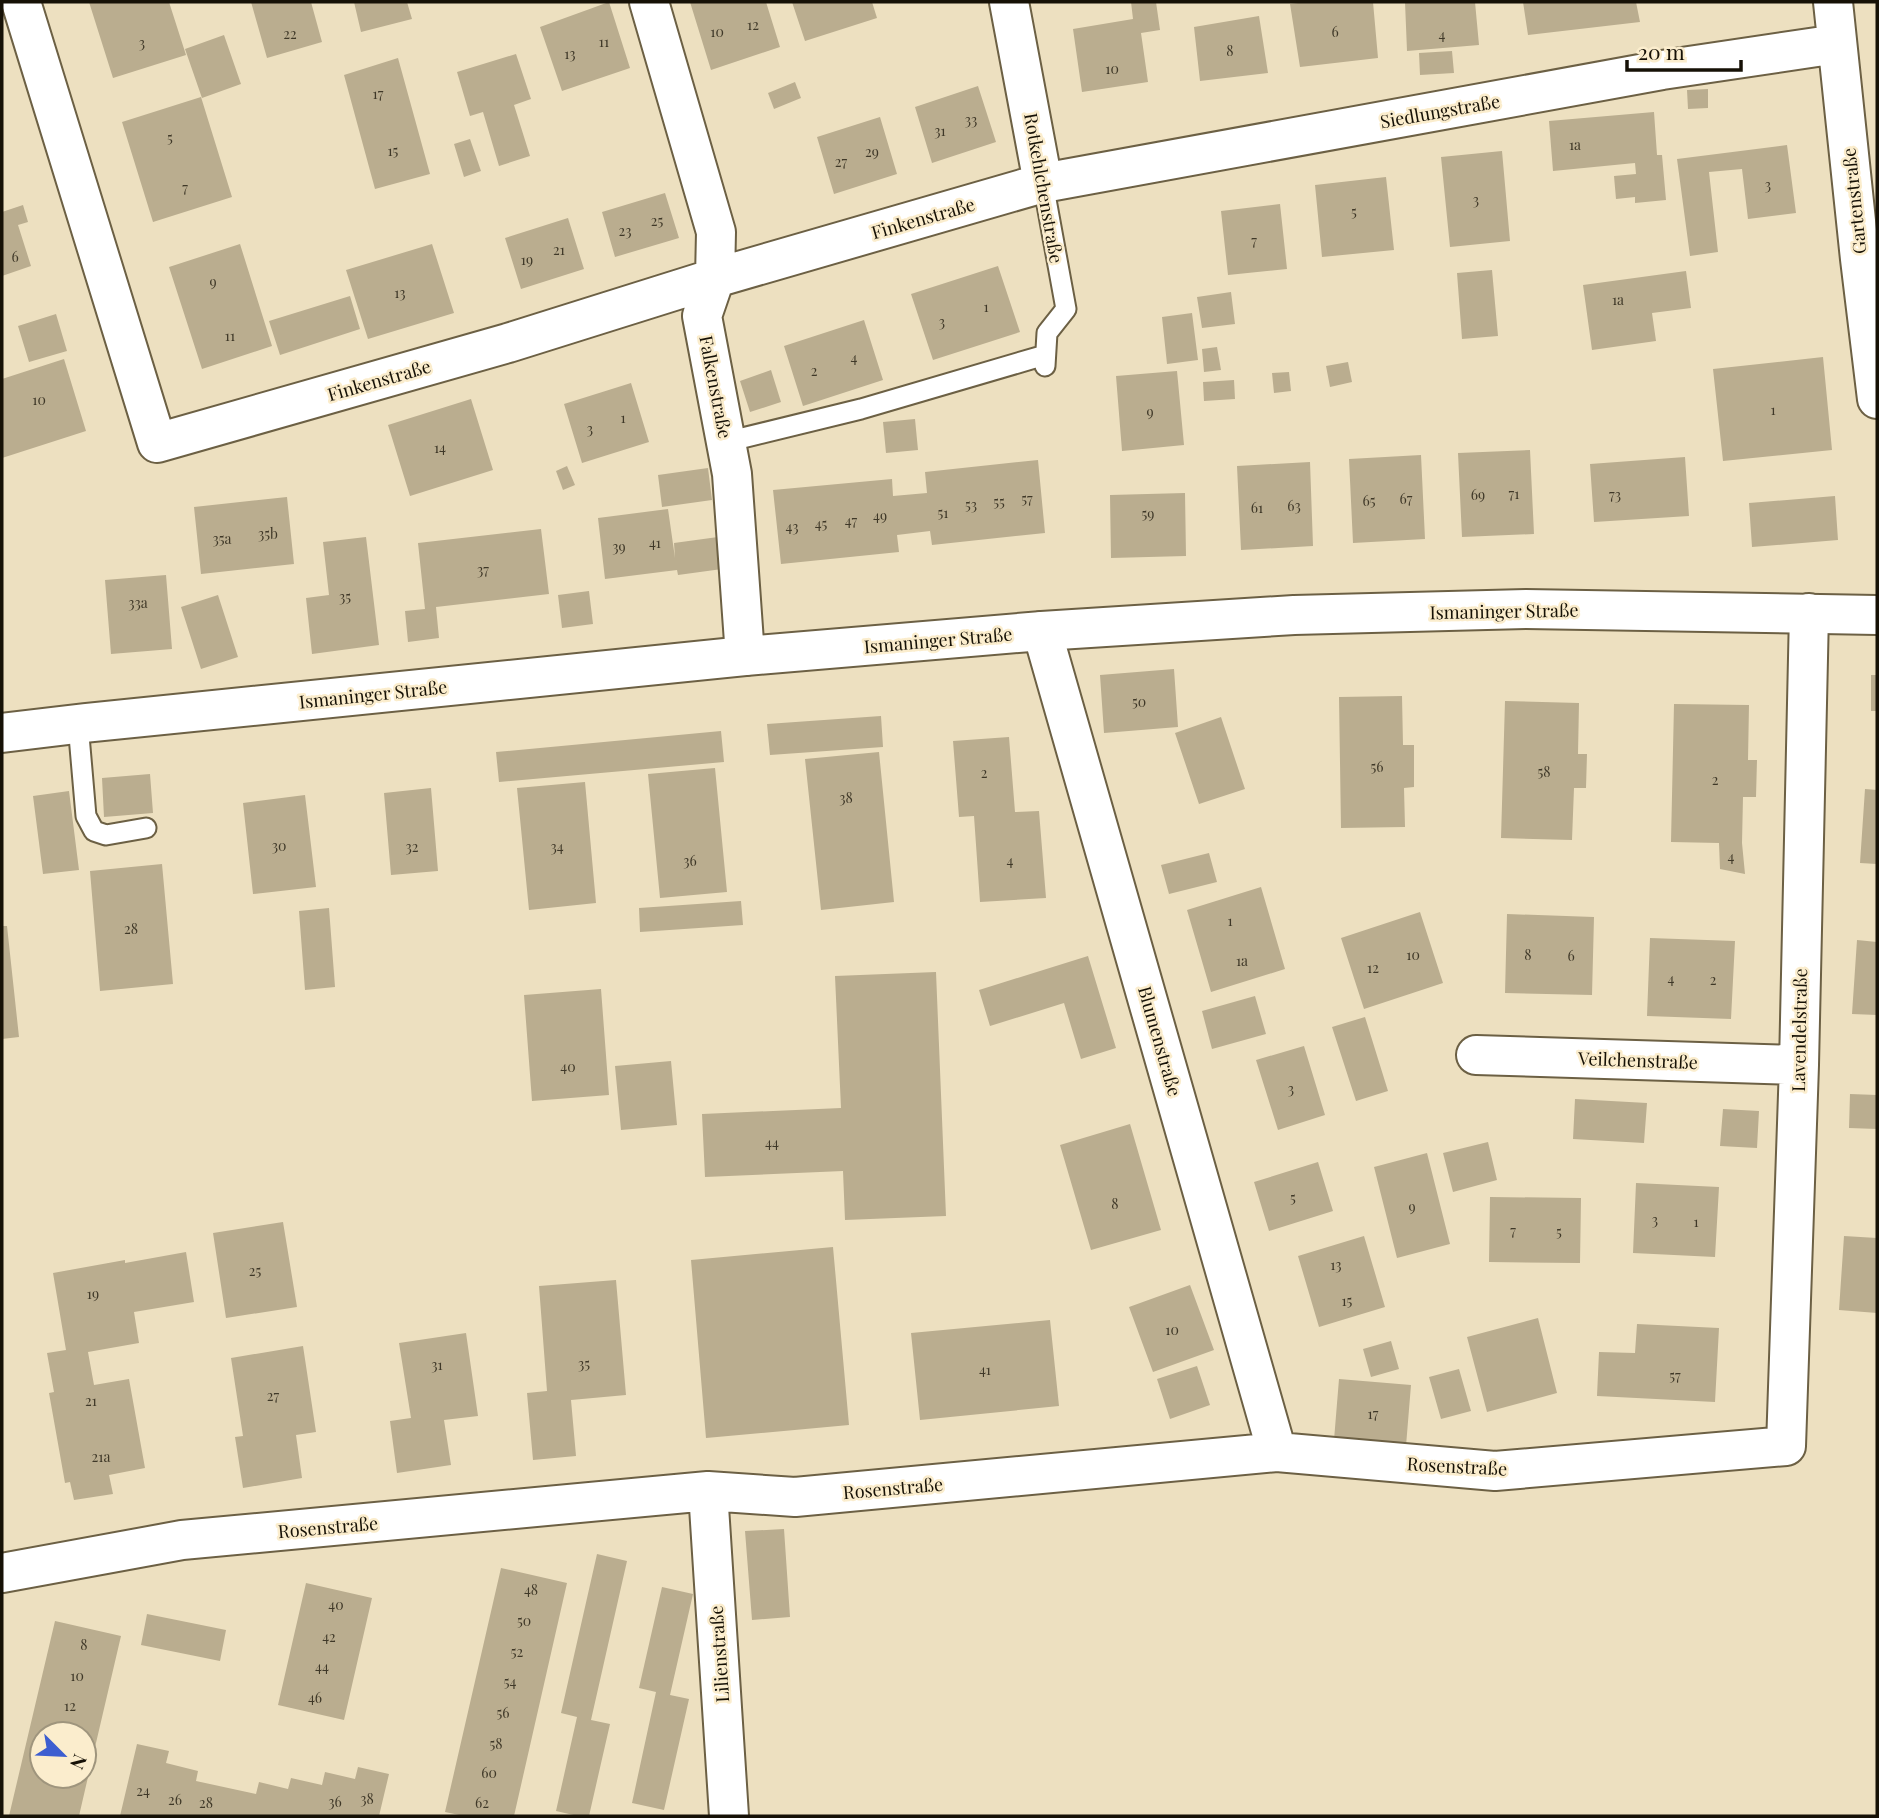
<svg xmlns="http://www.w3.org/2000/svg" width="1879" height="1818" font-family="'Playfair Display',serif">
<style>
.building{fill:#baad8f;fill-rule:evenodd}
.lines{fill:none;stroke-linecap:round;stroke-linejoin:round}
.lane-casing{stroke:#6c6044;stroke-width:23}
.street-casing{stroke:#6c6044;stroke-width:42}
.secondary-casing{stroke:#6c6044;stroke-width:42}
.lane{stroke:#fff;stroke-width:19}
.street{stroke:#fff;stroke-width:38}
.secondary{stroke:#fff;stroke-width:38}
.labels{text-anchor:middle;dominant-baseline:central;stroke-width:5;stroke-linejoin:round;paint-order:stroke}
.number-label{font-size:14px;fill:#3f3828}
.street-label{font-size:18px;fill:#161106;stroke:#fbedcd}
</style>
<rect width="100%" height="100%" fill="#ede0c0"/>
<!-- building -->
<path class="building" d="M89 2H169L186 55 113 78Z
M251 2H311L322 42 267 58Z
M354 2H407L412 19 361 32Z
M609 2 630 68 562 91 540 27Z
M690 2H766L780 47 711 70Z
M792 2H872L877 18 805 41Z
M1131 2H1156L1160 30 1141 33 1148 82 1082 92 1073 29 1133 19Z
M1306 2H1373L1378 58 1300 67 1290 4Z
M1405 2H1475L1479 45 1407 51Z
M1523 2H1636L1640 22 1528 35Z
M1259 16 1268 73 1200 81 1194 27Z
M224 35 241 84 202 98 185 49Z
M1452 51 1454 73 1420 75 1419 53Z
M516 54 531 99 514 105 530 156 499 166 483 112 470 116 457 72Z
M398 58 430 174 375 189 344 75Z
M795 82 801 98 774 109 768 93Z
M978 86 996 142 932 163 915 107Z
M1708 89V108L1688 109 1687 90Z
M201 97 232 197 153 222 122 122Z
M1654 112 1657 155H1662L1666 200 1635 203V197L1616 199 1614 176 1636 174 1635 163 1553 171 1549 121Z
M880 117 897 174 834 194 817 137Z
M470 139 481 171 464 177 454 144Z
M1787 145 1796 213 1748 219 1742 169 1709 172 1718 252 1690 256 1677 159Z
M1502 151 1510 241 1450 247 1441 157Z
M1386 177 1394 250 1322 257 1315 185Z
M665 193 679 238 615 257 602 212Z
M1280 204 1287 269 1228 275 1221 211Z
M23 205 28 222 18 225 31 266 2 276V212Z
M568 218 584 269 521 289 505 238Z
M240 244 272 346 202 369 169 267Z
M432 244 454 313 368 339 346 270Z
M998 266 1020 332 933 360 911 294Z
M1492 270 1498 336 1462 339 1457 273Z
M1686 271 1691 308 1652 313 1656 341 1592 350 1583 285Z
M1231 292 1235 324 1202 328 1197 297Z
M350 296 360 329 280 355 269 321Z
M1192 313 1198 360 1167 364 1162 317Z
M56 314 67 351 29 362 18 326Z
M864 320 883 380 803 406 784 346Z
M1217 347 1221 370 1204 372 1202 349Z
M1823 357 1832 450 1723 461 1713 369Z
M64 359 86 431 2 458V379Z
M1348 362 1352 382 1330 387 1326 366Z
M771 370 781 402 750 412 740 381Z
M1177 371 1184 445 1122 451 1116 376Z
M1289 372 1291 391 1274 393 1272 373Z
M1234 380 1235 399 1204 401 1203 382Z
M631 383 649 442 582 463 564 404Z
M471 399 493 470 410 496 388 425Z
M915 419 918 450 886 453 883 422Z
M1530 450 1534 534 1462 537 1458 453Z
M1421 455 1425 539 1353 543 1349 459Z
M1685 457 1689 516 1594 522 1590 464Z
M1038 460 1045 533 932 545 930 531 897 535 899 552 781 564 773 490 892 479 893 496 927 493 925 472Z
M1310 462 1313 546 1241 550 1237 466Z
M567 466 575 485 563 490 556 471Z
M708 468 712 500 662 507 658 475Z
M1185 493 1186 556 1111 558 1110 495Z
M1835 496 1838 540 1752 547 1749 503Z
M287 497 294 564 201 574 194 507Z
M668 509 675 558 674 543 718 537 722 569 678 575 677 570 605 579 598 518Z
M541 529 549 594 436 607 439 638 408 642 405 611 425 609 418 543Z
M366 537 379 645 312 654 306 598 329 595 323 542Z
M166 575 172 649 111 654 105 580Z
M589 591 593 624 562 628 558 595Z
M218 595 238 657 201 669 181 607Z
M1174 669 1178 727 1104 733 1100 675Z
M1871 675H1877V711H1871Z
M1402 696 1403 745H1414V787L1404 788 1405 827 1341 828 1339 697Z
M1505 701 1579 703 1578 754H1587L1586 788H1574L1572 840 1501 838Z
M1674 704 1749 705 1748 760H1757L1756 797H1743L1742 843 1745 874 1720 869 1719 843 1671 842Z
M881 716 883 747 770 755 767 724Z
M1221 717 1245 789 1199 804 1175 733Z
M721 731 724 762 499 782 496 752Z
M1009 737 1015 812 1039 811 1046 898 980 902 974 816 959 817 953 741Z
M879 752 894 902 821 910 805 759Z
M715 768 727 892 660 898 648 774Z
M150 774 153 813 104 817 102 778Z
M585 782 596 903 529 910 517 788Z
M431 788 438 871 391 875 384 793Z
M1865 789 1877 790V864L1860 863Z
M69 791 79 870 43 874 33 796Z
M305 795 316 887 253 894 243 803Z
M1209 853 1217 882 1169 894 1161 865Z
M162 864 173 984 100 991 90 871Z
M1261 887 1285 969 1211 992 1187 910Z
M741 901 743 925 640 932 639 908Z
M329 908 335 987 305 990 299 911Z
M1420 912 1443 983 1364 1009 1341 938Z
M1507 914 1594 917 1592 995 1505 993Z
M2 926H7L19 1037 2 1039Z
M1650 938 1735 941 1731 1019 1647 1016Z
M1857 940 1877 942V1015L1852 1014Z
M1088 956 1116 1048 1081 1059 1064 1003 990 1026 979 990Z
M936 972 946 1216 845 1220 843 1171 705 1177 702 1114 841 1108 835 976Z
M601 989 609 1095 532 1101 524 995Z
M1255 996 1266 1034 1212 1049 1202 1011Z
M1365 1017 1388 1091 1356 1101 1332 1027Z
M1304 1046 1325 1115 1278 1130 1256 1060Z
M671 1061 677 1125 621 1130 615 1066Z
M1850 1094 1877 1095V1129L1849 1128Z
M1575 1099 1647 1103 1644 1143 1573 1139Z
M1723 1109 1759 1111 1757 1148 1720 1146Z
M1130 1124 1161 1230 1091 1250 1060 1145Z
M1488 1142 1497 1180 1453 1192 1443 1153Z
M1427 1153 1450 1244 1397 1258 1374 1167Z
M1318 1162 1333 1211 1269 1231 1254 1182Z
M1636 1183 1719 1187 1715 1257 1633 1253Z
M1490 1197 1581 1198 1580 1263 1489 1262Z
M283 1222 297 1307 226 1318 213 1233Z
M1364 1236 1385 1307 1319 1327 1298 1256Z
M1844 1236 1877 1238V1313L1839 1310Z
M833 1247 849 1425 706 1438 691 1260Z
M186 1252 194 1302 134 1312 139 1343 88 1352 94 1385 129 1379 145 1468 109 1475 113 1494 74 1500 70 1482 65 1483 49 1393 54 1392 47 1353 66 1350 53 1273 125 1260V1263Z
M616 1280 626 1395 571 1400 576 1456 533 1460 527 1393 547 1391 539 1286Z
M1190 1285 1214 1350 1153 1372 1129 1307Z
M1538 1318 1557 1393 1487 1412 1467 1337Z
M1050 1320 1059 1406 920 1420 911 1333Z
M1637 1324 1719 1328 1715 1402 1597 1396 1599 1352 1635 1353Z
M466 1333 478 1416 444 1420 451 1465 397 1473 390 1421 411 1418 399 1343Z
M1391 1341 1399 1369 1371 1377 1363 1349Z
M303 1346 316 1432 296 1435 302 1478 243 1488 235 1437 243 1436 231 1358Z
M1197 1366 1210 1405 1170 1419 1157 1379Z
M1459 1369 1471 1411 1441 1419 1429 1377Z
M1339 1379 1411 1385 1406 1446 1334 1440Z
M784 1529 790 1617 752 1620 745 1531Z
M597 1554 627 1561 591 1720 610 1724 589 1816H578L556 1811 577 1717 561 1713Z
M501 1568 567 1583 514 1816H464L445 1812Z
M306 1583 372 1598 344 1720 278 1705Z
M662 1587 693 1594 670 1695 689 1699 664 1810 632 1803 656 1692 639 1688Z
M147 1614 226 1630 220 1661 141 1645Z
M55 1621 121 1636 85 1790 79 1816H9ZM42 1734H84V1776H42Z
M137 1744 169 1751 166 1763 198 1771 196 1781 256 1794 259 1782 288 1789 291 1778 322 1785 325 1772 355 1779 358 1767 389 1774 379 1816H120Z"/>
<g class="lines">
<defs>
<path id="lane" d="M1043 183 1066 309 1047 333 1045 366
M726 442 861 409 1045 355
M78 724 86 816 94 831 106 835 146 828"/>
<path id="street" d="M21 2 157 443 508 343 715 278 1043 183 1662 70 1837 44
M649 2 716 232 715 278 702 316 732 474 745 656
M1009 2 1043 183
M1833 2 1860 259 1877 399
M1042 631 1277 1452
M1476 1055 1799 1065
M708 1491 729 1816
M2 1573 182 1540 708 1491 795 1497 1277 1452 1495 1471 1786 1446 1799 1065 1809 613"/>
<path id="secondary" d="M2 733 85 723 745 656 1042 631 1294 615 1526 609 1877 615"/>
</defs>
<!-- lane casing -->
<use href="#lane" class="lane-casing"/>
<!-- street casing -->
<use href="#street" class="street-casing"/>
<!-- secondary casing -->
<use href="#secondary" class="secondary-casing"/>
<!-- lane -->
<use href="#lane" class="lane"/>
<!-- street -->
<use href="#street" class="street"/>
<!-- secondary -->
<use href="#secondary" class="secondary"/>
</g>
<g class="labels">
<!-- number labels -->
<g class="number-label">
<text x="753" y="24">12</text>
<text x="717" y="31">10</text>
<text x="1335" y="31">6</text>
<text x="290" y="33">22</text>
<text x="1442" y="34">4</text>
<text x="604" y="41">11</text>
<text x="142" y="42">3</text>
<text x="1230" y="50">8</text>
<text x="570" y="53">13</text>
<text x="1112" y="68">10</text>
<text x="378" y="93">17</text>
<text x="971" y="119">33</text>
<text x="940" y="130">31</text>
<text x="170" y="137">5</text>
<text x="1575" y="144">1a</text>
<text x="393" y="150">15</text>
<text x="872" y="151">29</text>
<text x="841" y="161">27</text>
<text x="1768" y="184">3</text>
<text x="185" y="187">7</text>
<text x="1476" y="199">3</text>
<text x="1354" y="211">5</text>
<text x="657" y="220">25</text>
<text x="625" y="230">23</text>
<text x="1254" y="240">7</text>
<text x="559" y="249">21</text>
<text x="15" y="256">6</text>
<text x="527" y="259">19</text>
<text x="213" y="281">9</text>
<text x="400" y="292">13</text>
<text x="1618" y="299">1a</text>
<text x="986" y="306">1</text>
<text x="942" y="321">3</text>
<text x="230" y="335">11</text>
<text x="854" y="357">4</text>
<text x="814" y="370">2</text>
<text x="39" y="399">10</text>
<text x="1773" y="409">1</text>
<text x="1150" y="411">9</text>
<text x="623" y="417">1</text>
<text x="590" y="428">3</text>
<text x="440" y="447">14</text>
<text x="1514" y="493">71</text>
<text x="1478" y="494">69</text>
<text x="1615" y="494">73</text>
<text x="1027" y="498">57</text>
<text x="1406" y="498">67</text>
<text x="1369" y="500">65</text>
<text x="999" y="501">55</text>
<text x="971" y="504">53</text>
<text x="1294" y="505">63</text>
<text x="1257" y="507">61</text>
<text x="943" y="512">51</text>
<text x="1148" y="513">59</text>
<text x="880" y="515">49</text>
<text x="851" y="520">47</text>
<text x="821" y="523">45</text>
<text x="792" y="526">43</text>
<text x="268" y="533">35b</text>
<text x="222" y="538">35a</text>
<text x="655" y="542">41</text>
<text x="619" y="546">39</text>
<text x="483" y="569">37</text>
<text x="345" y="596">35</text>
<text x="138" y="602">33a</text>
<text x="1139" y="701">50</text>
<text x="1377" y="766">56</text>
<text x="1544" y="771">58</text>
<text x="984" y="772">2</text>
<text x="1715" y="779">2</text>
<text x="846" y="797">38</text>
<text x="279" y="845">30</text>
<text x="412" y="846">32</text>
<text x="557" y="846">34</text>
<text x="1731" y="856">4</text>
<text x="690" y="860">36</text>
<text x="1010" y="860">4</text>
<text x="1230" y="920">1</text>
<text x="131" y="928">28</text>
<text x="1413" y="954">10</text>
<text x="1528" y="954">8</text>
<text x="1571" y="955">6</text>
<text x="1242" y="960">1a</text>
<text x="1373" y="967">12</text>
<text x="1671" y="978">4</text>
<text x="1713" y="979">2</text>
<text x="568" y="1066">40</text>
<text x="1291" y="1088">3</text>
<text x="772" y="1142">44</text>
<text x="1293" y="1197">5</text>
<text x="1115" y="1203">8</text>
<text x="1412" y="1206">9</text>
<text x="1655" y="1219">3</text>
<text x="1696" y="1221">1</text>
<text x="1513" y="1230">7</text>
<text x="1559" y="1231">5</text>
<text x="1336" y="1264">13</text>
<text x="255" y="1270">25</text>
<text x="93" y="1293">19</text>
<text x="1347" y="1300">15</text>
<text x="1172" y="1329">10</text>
<text x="584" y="1363">35</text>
<text x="437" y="1364">31</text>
<text x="985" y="1369">41</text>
<text x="1675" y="1375">57</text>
<text x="273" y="1395">27</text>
<text x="91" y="1400">21</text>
<text x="1373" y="1413">17</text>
<text x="101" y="1456">21a</text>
<text x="531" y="1589">48</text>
<text x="336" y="1604">40</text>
<text x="524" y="1620">50</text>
<text x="329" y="1636">42</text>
<text x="84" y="1644">8</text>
<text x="517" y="1651">52</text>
<text x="322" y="1666">44</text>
<text x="77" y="1675">10</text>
<text x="510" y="1681">54</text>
<text x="315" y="1697">46</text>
<text x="70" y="1705">12</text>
<text x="503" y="1712">56</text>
<text x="496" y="1743">58</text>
<text x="489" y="1772">60</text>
<text x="143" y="1790">24</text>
<text x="367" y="1798">38</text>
<text x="175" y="1799">26</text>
<text x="335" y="1801">36</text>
<text x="206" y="1802">28</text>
<text x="482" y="1802">62</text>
</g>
<!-- street labels -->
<g class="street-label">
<text transform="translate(1440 111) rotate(-10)">Siedlungstraße</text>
<text transform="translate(1044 188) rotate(80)">Rotkehlchenstraße</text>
<text transform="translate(1854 201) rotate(-96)">Gartenstraße</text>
<text transform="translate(923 218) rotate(-16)">Finkenstraße</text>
<text transform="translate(379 380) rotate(-16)">Finkenstraße</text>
<text transform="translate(716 387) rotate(79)">Falkenstraße</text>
<text transform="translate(1504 611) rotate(-1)">Ismaninger Straße</text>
<text transform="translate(938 640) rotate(-5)">Ismaninger Straße</text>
<text transform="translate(373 694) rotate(-6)">Ismaninger Straße</text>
<text transform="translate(1799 1030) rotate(-89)">Lavendelstraße</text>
<text transform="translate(1160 1041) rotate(74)">Blumenstraße</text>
<text transform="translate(1638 1060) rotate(2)">Veilchenstraße</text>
<text transform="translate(1457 1466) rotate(3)">Rosenstraße</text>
<text transform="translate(893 1488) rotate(-5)">Rosenstraße</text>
<text transform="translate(328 1527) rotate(-5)">Rosenstraße</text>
<text transform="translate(719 1654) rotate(-94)">Lilienstraße</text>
</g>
</g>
<!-- border -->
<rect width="1879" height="1818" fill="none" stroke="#161106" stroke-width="7"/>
<!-- north arrow -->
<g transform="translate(63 1755) rotate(114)"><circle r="33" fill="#fbedcd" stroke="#9f957d" stroke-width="2"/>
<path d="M0-5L12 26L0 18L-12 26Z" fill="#3d5ed0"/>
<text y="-10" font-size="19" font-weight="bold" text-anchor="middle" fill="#161106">N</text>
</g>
<!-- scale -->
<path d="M1627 60v10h114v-10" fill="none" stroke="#161106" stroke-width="3.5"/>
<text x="1638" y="60" font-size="21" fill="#161106" stroke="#fbedcd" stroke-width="5" paint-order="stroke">20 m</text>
</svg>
